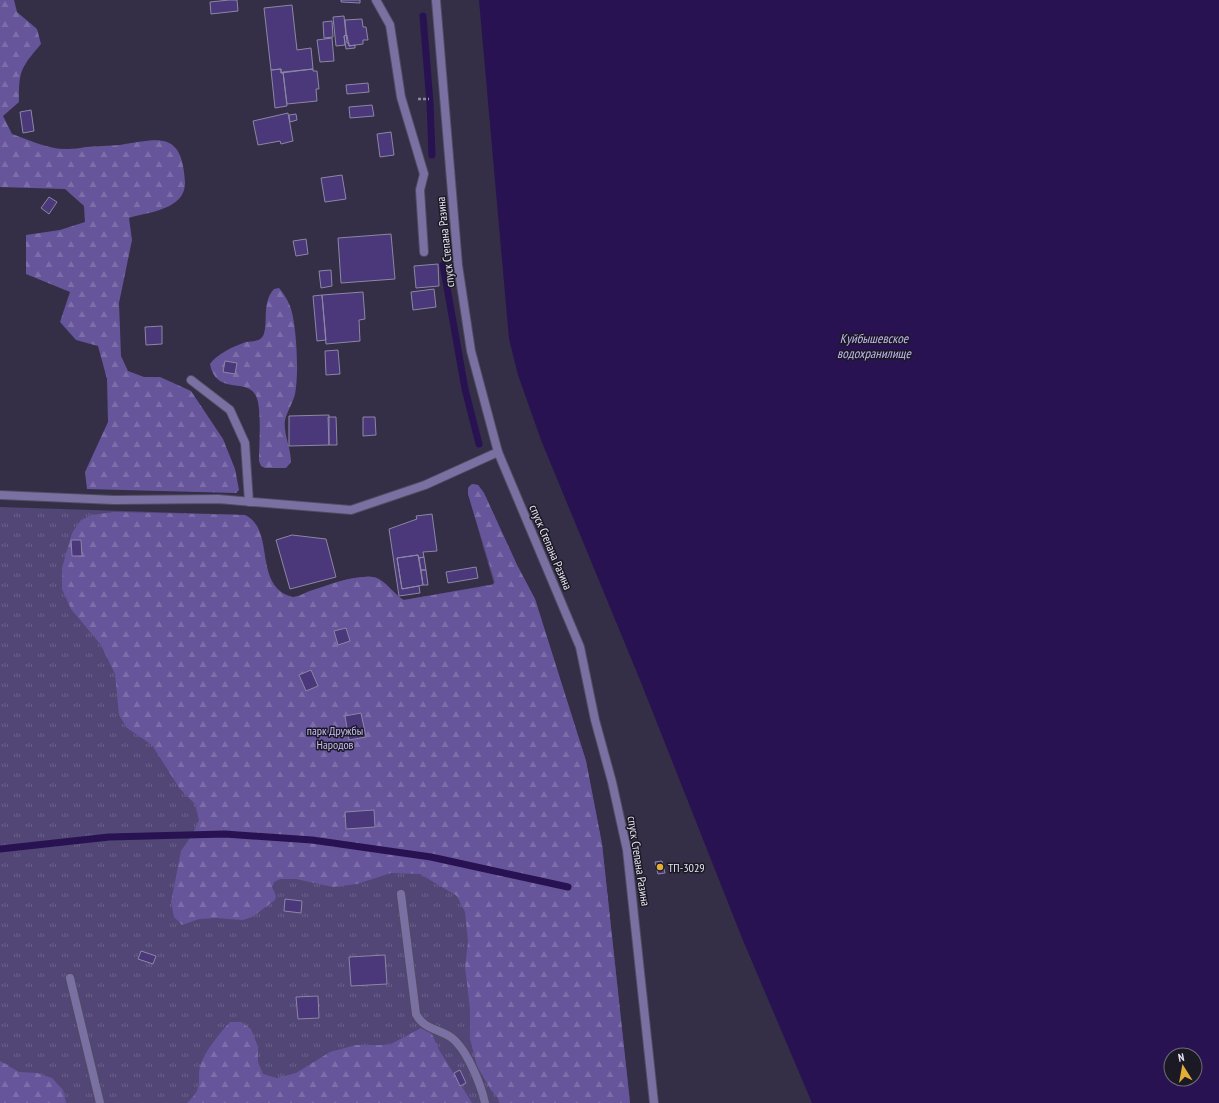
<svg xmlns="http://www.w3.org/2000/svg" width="1219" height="1103" font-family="'PT Sans Narrow',sans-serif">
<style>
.grass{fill:url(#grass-tufts)}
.forest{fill:url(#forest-firs)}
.water{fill:#281251;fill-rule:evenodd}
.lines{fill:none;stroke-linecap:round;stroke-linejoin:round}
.stream{stroke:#281251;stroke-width:7}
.building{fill:#4a387a;stroke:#8c87a3}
.service-casing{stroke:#504c62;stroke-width:10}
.minor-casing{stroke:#504c62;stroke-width:10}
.path{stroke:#8d899c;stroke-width:2.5;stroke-dasharray:3 2;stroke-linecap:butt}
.service{stroke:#7b70a2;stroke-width:8}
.minor{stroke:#7b70a2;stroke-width:8}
.poi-dot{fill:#e3ae35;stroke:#1b1924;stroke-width:1.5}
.labels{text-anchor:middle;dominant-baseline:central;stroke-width:3;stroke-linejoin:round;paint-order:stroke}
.street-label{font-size:12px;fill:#e6e3f2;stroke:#1b1924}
.park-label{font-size:12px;fill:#c7bbf6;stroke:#1b1924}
.poi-label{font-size:12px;fill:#e6e3f2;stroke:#1b1924;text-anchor:start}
.water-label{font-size:13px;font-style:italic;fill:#c2b7f1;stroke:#1b1924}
</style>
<defs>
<pattern id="grass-tufts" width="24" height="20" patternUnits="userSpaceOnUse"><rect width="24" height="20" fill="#514676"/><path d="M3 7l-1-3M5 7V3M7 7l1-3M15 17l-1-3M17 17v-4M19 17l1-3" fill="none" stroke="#6a618a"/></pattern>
<pattern id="forest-firs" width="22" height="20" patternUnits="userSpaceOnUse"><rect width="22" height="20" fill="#67559b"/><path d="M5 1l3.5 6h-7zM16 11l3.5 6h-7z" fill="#7d6da9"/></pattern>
</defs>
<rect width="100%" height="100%" fill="#342f46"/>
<!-- grass -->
<path class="grass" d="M472 484 478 485 484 493 517 565 535 599 586 761 602 844 630 1103H0V507L245 515C273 529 257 573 281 592 284 594 290 596 293 597 298 597 305 593 310 591 330 585 352 575 373 577 385 579 394 595 404 600L494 584 468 494V488Z"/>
<!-- forest -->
<path class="forest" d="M0 0H14L17 12 37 29 41 44C20 69 19 70 19 102L3 116 12 134C29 140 50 150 68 149 74 149 80 148 86 147 97 146 109 146 120 145 159 139 182 130 185 182 186 210 148 212 129 218L132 240 119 303 121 356 128 371 144 377H160L191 391 223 439 235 469 239 490 236 493 87 489 85 472 108 422 107 379 98 346 76 340 60 322 70 292 26 274V235L60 230 85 222 84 206 65 189 0 187Z
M279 288C284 294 287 299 290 306 297 325 299 375 295 394 293 403 287 411 285 420 283 433 291 448 291 462L286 468H265L261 466 259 461C259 446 262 408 256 396 247 377 216 396 210 364 217 354 234 346 246 342 252 341 259 342 263 336 269 324 261 303 274 289Z
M472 484 478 485 484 493 517 565 535 599 586 761 602 844 630 1103H499L498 1098 491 1090 477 1066 470 1039V1008L465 967 468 942 465 912 457 896 420 874 391 873 357 884 333 887 296 879H280L274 882 272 887 276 896 275 900 252 917 243 920 216 918 199 919 182 925 174 917 171 902 181 851 192 835 199 820 195 804 180 789 152 745 127 728 119 715 115 674 101 645 71 609 62 589V568L72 533 81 520 92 515 114 512 245 515C273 529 256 573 281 592 283 594 290 597 293 597 298 597 305 593 310 591 330 585 352 575 373 577 385 579 394 595 404 600L492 585 495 582 468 494V488Z
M230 1022H241L251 1029 258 1047V1062L263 1074 277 1078 296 1073 330 1052 356 1045H389L421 1028 431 1032 439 1050 472 1103H187C207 1085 194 1078 202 1061 209 1046 219 1034 230 1022Z
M0 1061 19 1072 37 1073 52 1078 63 1090 66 1103H0Z"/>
<!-- water -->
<path class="water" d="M479 0H1219V1103H812L742 938 640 680 541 440 518 375 509 339ZM1171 1055H1195V1079H1171Z"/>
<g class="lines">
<!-- stream -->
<path class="stream" d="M423 16 430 103 432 155
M443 265 465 389 479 444
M0 849 109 837 225 834 312 840 431 857 568 887"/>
</g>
<!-- building -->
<path class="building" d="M229 0H237L238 11 211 14 210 2Z
M341 0H360V3L341 2Z
M292 5 297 50 311 48 313 69 281 73V69L271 70 264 8Z
M344 16 346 35 344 36 345 45 336 46 333 17Z
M362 19 363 27H366L368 40H363V44L349 46V43H347L345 20Z
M332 21 333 37 324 38 323 22Z
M347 35 349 46 355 45V48L346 49 344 36Z
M332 38 334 61 320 62 317 40Z
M281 69V73L283 72 287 106 275 108 271 70Z
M313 69V71H317L319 89H316L317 101 287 104 283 72Z
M368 83 369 92 347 94 346 85Z
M372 105 374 116 350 118 349 107Z
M31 110 34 131 23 133 20 112Z
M288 113 293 141 281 144 280 141 258 145 253 121Z
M296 114 297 120 290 122 289 115Z
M391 132 394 155 380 157 377 134Z
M342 175 346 199 325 202 321 178Z
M49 197 57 202 49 214 41 208Z
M391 234 395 279 341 283 338 238Z
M306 239 308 254 296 256 293 241Z
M438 264 439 286 416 288 414 266Z
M331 270 332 286 321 288 319 271Z
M434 289 436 307 413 310 411 292Z
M363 292 365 319 359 320 360 341 326 344 322 295Z
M322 295 326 340 317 341 313 296Z
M162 326V344L146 345 145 327Z
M338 350 340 374 326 375 325 351Z
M225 361 237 363 235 374 223 372Z
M329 415V445L289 446V416Z
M328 417H336L337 445H329Z
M363 417H375L376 435 363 436Z
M432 514 437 551 423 552 424 557 419 558 418 555 397 558 402 589 419 586 420 593 399 596 389 529 417 519 416 516Z
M292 535 326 539 336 577 290 589 276 540Z
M71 540H81L82 556H72Z
M418 555 423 585 402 589 397 558Z
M424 557 426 570H421L419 558Z
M476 567 478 578 448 583 446 572Z
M421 570H426L428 585H423Z
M346 628 350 641 338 645 334 631Z
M311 670 318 686 306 691 299 675Z
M361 713 366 737 349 740 345 716Z
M374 810 375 827 346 829 345 812Z
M662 861 665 873 658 874 655 862Z
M285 899 302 901 301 913 284 911Z
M141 951 156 956 153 964 138 959Z
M385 955 387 984 351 986 349 957Z
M318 996 319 1018 298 1019 296 997Z
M460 1070 466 1083 460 1086 454 1073Z"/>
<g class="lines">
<defs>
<path id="service" d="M376 0 390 25 401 97 424 174 420 190 424 252
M191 380 230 410 245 443 249 502
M0 495 114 500 218 499 351 510 425 485 498 452
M401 894 416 1014C423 1028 437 1029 449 1036 466 1046 481 1085 485 1103
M70 978 100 1103"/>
<path id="minor" d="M436 0 458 265 471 351 498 452 580 647 595 720 612 782 627 850 654 1103"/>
</defs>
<!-- service casing -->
<use href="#service" class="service-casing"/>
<!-- minor casing -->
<use href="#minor" class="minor-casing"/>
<!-- path -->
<path class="path" d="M418 99H429"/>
<!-- service -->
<use href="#service" class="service"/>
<!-- minor -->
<use href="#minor" class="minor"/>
</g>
<!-- markers -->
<circle class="poi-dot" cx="660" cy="867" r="4"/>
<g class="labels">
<!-- street labels -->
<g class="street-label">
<text transform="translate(445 242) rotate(-96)">спуск Степана Разина</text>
<text transform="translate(551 547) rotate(67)">спуск Степана Разина</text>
<text transform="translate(639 861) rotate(81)">спуск Степана Разина</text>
</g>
<!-- park labels -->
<g class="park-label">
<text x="335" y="730">парк Дружбы<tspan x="335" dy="14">Народов</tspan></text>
</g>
<!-- poi labels -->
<g class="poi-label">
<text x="668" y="867">ТП-3029</text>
</g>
<!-- water labels -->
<g class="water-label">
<text x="874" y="338">Куйбышевское<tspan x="874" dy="15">водохранилище</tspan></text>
</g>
</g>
<!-- north arrow -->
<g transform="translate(1183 1067) rotate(349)"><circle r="19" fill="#1b1924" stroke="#6c6a76"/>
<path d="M0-3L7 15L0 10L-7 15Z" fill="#e3ae35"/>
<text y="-6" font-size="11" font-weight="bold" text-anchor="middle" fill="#e6e3f2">N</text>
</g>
</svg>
